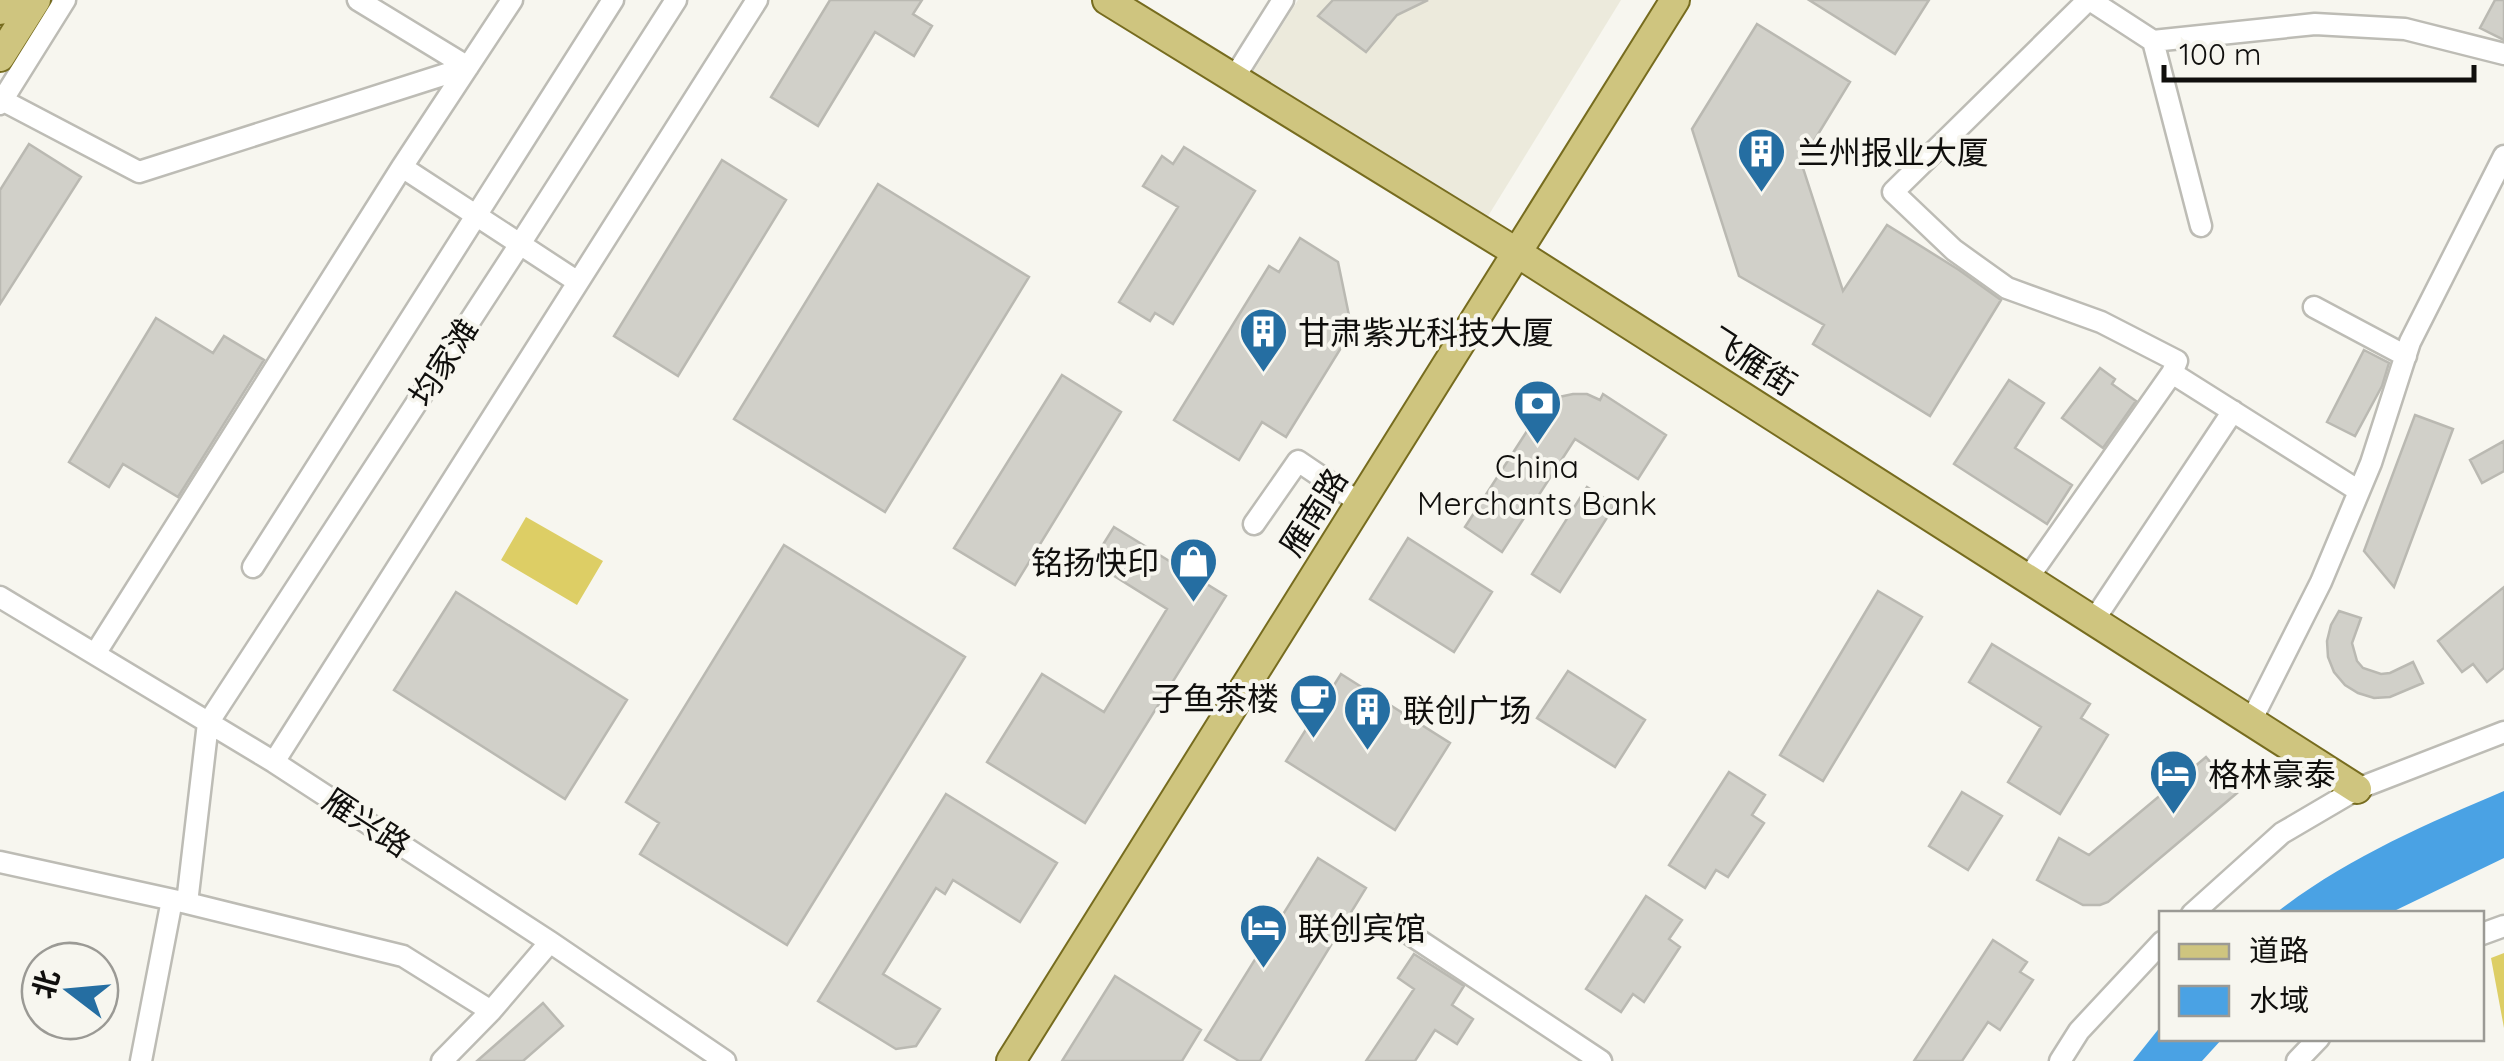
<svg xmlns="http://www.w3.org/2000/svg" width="2504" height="1061" font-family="Quicksand,'Noto Sans SC',sans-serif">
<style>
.built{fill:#eceadc}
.green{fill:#ddce65}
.water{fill:#4aa2e4}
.building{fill:#d1d0c9;stroke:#bab9b2;stroke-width:2.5}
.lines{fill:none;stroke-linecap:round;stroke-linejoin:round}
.minor-casing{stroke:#bdbcb5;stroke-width:25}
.major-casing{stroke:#776c1f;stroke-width:32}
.minor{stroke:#fff;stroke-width:20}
.major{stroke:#cfc57f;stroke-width:28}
.labels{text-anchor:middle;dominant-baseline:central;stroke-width:8;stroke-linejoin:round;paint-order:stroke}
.poi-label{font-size:32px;fill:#100f0d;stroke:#f7f6ef;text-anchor:start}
.street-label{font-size:32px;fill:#100f0d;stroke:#f7f6ef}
</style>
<rect width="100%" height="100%" fill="#f7f6ef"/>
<!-- built -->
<path class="built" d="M1298 0H1621L1485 221 1249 78Z"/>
<!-- green -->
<path class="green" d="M526 517 603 561 577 605 501 560Z
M2504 953V1028L2491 958Z"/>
<!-- water -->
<path class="water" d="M2504 791V858L2390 913H2276C2343 860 2426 824 2504 791Z
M2161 1026 2162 1038 2222 1039 2202 1061H2133Z"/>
<!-- building -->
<path class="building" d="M830 0H922L913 14 932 26 914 56 875 32 818 126 771 97Z
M1333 0H1428L1397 15 1366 52 1318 16Z
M1809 0H1929L1895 54Z
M2495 0H2504V40L2480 28Z
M1757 24 1850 82 1801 162 1843 291 1887 225 1959 270 2001 300 1930 416 1813 344 1824 325 1739 276 1692 129Z
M29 144 81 177 0 304V190Z
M1184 147 1255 191 1173 324 1155 313 1150 321 1119 302 1178 207 1143 186 1162 156 1173 164Z
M722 160 786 200 678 376 614 336Z
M878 184 1029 277 885 512 734 419Z
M1300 238 1338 262 1352 330 1286 437 1262 422 1239 460 1174 420 1269 266 1279 272Z
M156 318 213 353 224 336 264 360 178 497 123 464 109 487 69 462Z
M2364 350 2389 363 2382 386 2355 436 2327 422Z
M2100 368 2115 379 2112 384 2136 401 2103 448 2062 418Z
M1062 375 1121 412 1015 585 954 548Z
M2009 380 2044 403 2015 448 2072 485 2047 524 1954 464Z
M1573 394H1587L1600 400 1603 394 1666 435 1638 479 1575 439 1502 552 1465 527 1538 414 1547 404 1559 397Z
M2415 415 2453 429 2394 587 2364 551Z
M2504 441V471L2482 483 2470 460Z
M1587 487 1615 505 1560 592 1532 574Z
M1114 527 1226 596 1085 823 987 762 1042 674 1104 712 1167 609 1092 562Z
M1408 538 1492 592 1454 652 1370 599Z
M784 545 965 657 787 945 640 854 659 823 626 802Z
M2504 587V668L2487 682 2473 664 2462 672 2438 641Z
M1878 591 1922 617 1823 781 1780 755Z
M456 592 627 700 565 799 394 690Z
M2339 611 2361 618 2352 643 2357 661 2363 668 2381 674 2390 673 2413 662 2423 683 2390 697 2374 698 2358 693 2345 685 2334 672 2328 657 2327 641 2331 625Z
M1992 644 2090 704 2081 718 2108 735 2060 814 2008 782 2041 727 1969 682Z
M1568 671 1645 720 1615 767 1537 718Z
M1341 674 1450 743 1395 830 1286 761Z
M2206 757 2237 793 2108 902 2100 905H2083L2037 880 2059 838 2089 855Z
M1729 772 1765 795 1752 815 1764 823 1728 877 1716 870 1705 888 1669 865Z
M1962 792 2002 816 1968 870 1929 846Z
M946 794 1057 863 1020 922 953 880 945 894 936 888 883 974 940 1009 916 1046 896 1049 818 1001Z
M1318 858 1366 888 1260 1061H1239L1205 1040Z
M1646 896 1682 920 1669 939 1680 947 1644 1002 1633 994 1621 1012 1586 989Z
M1993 940 2027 962 2020 972 2033 980 2000 1030 1988 1022 1962 1061H1914Z
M1414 954 1464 986 1452 1005 1473 1019 1457 1044 1435 1030 1415 1061H1366L1414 989 1398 978Z
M1115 976 1201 1030 1182 1061H1062Z
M543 1003 563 1026 523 1061H477Z"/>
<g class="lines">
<defs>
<path id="minor" d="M358 0 468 67
M2090 0 2153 41 2201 226
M2153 41 2315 24 2405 29 2504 54
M1234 78 1283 0
M2 100 139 172 468 67
M0 104 65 0
M402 167 578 282
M2314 307 2406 356
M2172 373 2359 491
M1254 524 1298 461 1360 503
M253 567 613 0
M2028 578 2172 373 2177 361 2101 322 2007 288 1954 250 1893 192 2088 0
M0 597 274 762 550 942 725 1061
M2094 620 2233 411
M95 654 402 167 512 0
M2251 721 2321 582 2371 463 2410 342 2504 156
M274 762 757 0
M0 862 187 903 208 723 520 244 676 0
M187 903 403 956 491 1011
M2192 914 2282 833 2357 789 2504 732
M1396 925 1601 1061
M2482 934 2504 926
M141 1061 172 900
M442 1061 491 1011 550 942
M2060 1061 2079 1031 2162 942
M2297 1061 2319 1038"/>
<path id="major" d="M1107 0 1516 252 2357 789
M0 10 6 0
M0 57 36 0
M1011 1061 1675 0"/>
</defs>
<!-- minor casing -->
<use href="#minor" class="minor-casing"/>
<!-- major casing -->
<use href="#major" class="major-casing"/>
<!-- minor -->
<use href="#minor" class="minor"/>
<!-- major -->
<use href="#major" class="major"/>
</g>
<!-- icons -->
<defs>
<symbol id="building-pin" viewBox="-11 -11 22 30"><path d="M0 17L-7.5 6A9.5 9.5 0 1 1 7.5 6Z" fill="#256ea2" stroke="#f7f6ef"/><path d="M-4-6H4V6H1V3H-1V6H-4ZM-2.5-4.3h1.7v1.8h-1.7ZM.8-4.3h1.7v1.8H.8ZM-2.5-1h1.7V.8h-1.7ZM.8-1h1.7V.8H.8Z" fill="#fff"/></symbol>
<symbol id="bank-pin" viewBox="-11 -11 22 30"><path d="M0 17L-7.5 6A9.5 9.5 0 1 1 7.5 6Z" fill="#256ea2" stroke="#f7f6ef"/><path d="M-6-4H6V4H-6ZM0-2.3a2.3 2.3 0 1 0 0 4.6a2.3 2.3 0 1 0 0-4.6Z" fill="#fff"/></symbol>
<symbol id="shop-pin" viewBox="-11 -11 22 30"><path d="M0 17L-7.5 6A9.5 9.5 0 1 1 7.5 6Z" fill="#256ea2" stroke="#f7f6ef"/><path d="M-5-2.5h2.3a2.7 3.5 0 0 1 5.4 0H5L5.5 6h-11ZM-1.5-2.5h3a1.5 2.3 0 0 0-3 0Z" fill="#fff"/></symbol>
<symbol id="cafe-pin" viewBox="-11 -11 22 30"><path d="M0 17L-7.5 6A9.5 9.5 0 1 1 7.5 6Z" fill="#256ea2" stroke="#f7f6ef"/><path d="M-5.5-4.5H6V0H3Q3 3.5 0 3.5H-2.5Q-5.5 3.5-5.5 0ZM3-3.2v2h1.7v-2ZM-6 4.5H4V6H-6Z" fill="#fff"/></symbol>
<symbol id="hotel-pin" viewBox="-11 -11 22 30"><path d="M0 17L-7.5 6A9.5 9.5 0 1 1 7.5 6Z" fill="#256ea2" stroke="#f7f6ef"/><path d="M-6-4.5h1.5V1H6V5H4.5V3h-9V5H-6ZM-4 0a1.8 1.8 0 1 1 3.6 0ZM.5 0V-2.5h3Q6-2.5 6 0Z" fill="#fff"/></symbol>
</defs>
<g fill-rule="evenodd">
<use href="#building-pin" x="1734" y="124" width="55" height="75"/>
<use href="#building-pin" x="1236" y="304" width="55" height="75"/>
<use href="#bank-pin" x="1510" y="376" width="55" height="75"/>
<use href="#shop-pin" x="1166" y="534" width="55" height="75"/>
<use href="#cafe-pin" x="1286" y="670" width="55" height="75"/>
<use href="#building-pin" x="1340" y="682" width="55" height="75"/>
<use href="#hotel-pin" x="2146" y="746" width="55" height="75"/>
<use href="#hotel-pin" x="1236" y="900" width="55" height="75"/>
</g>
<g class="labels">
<!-- poi labels -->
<g class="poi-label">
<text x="1797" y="152">兰州报业大厦</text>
<text x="1298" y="332">甘肃紫光科技大厦</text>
<text x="1537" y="466" text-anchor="middle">China<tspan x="1537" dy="37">Merchants Bank</tspan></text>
<text x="1159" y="562" text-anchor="end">铭扬快印</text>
<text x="1279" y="698" text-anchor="end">子鱼茶楼</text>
<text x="1403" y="710">联创广场</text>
<text x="2208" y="774">格林豪泰</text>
<text x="1298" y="928">联创宾馆</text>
</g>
<!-- street labels -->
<g class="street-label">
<text transform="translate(1753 361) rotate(33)">飞雁街</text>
<text transform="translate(443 362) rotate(-57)">均家滩</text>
<text transform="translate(1313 512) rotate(-58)">雁南路</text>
<text transform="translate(367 822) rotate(33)">雁兴路</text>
</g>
</g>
<!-- legend -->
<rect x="2159" y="911" width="325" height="130" fill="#f7f6ef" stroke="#9b9a95" stroke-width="2.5"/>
<rect x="2179" y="944" width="50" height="15" fill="#cfc57f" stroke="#9b9a95" stroke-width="2.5"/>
<text x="2249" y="961" font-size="30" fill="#100f0d">道路</text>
<rect x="2179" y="986" width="50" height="30" fill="#4aa2e4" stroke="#9b9a95" stroke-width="2.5"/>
<text x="2249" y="1011" font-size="30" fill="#100f0d">水域</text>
<!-- north arrow -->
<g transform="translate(70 991) rotate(286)"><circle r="48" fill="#f7f6ef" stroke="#9b9a95" stroke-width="2.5"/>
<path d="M0-8L18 38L0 25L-18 38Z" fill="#256ea2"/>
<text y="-15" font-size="28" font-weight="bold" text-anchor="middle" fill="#100f0d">北</text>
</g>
<!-- scale -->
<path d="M2164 65v15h310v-15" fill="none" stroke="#100f0d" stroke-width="5"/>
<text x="2179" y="65" font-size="30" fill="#100f0d" stroke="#f7f6ef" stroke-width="8" paint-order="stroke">100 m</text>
</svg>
